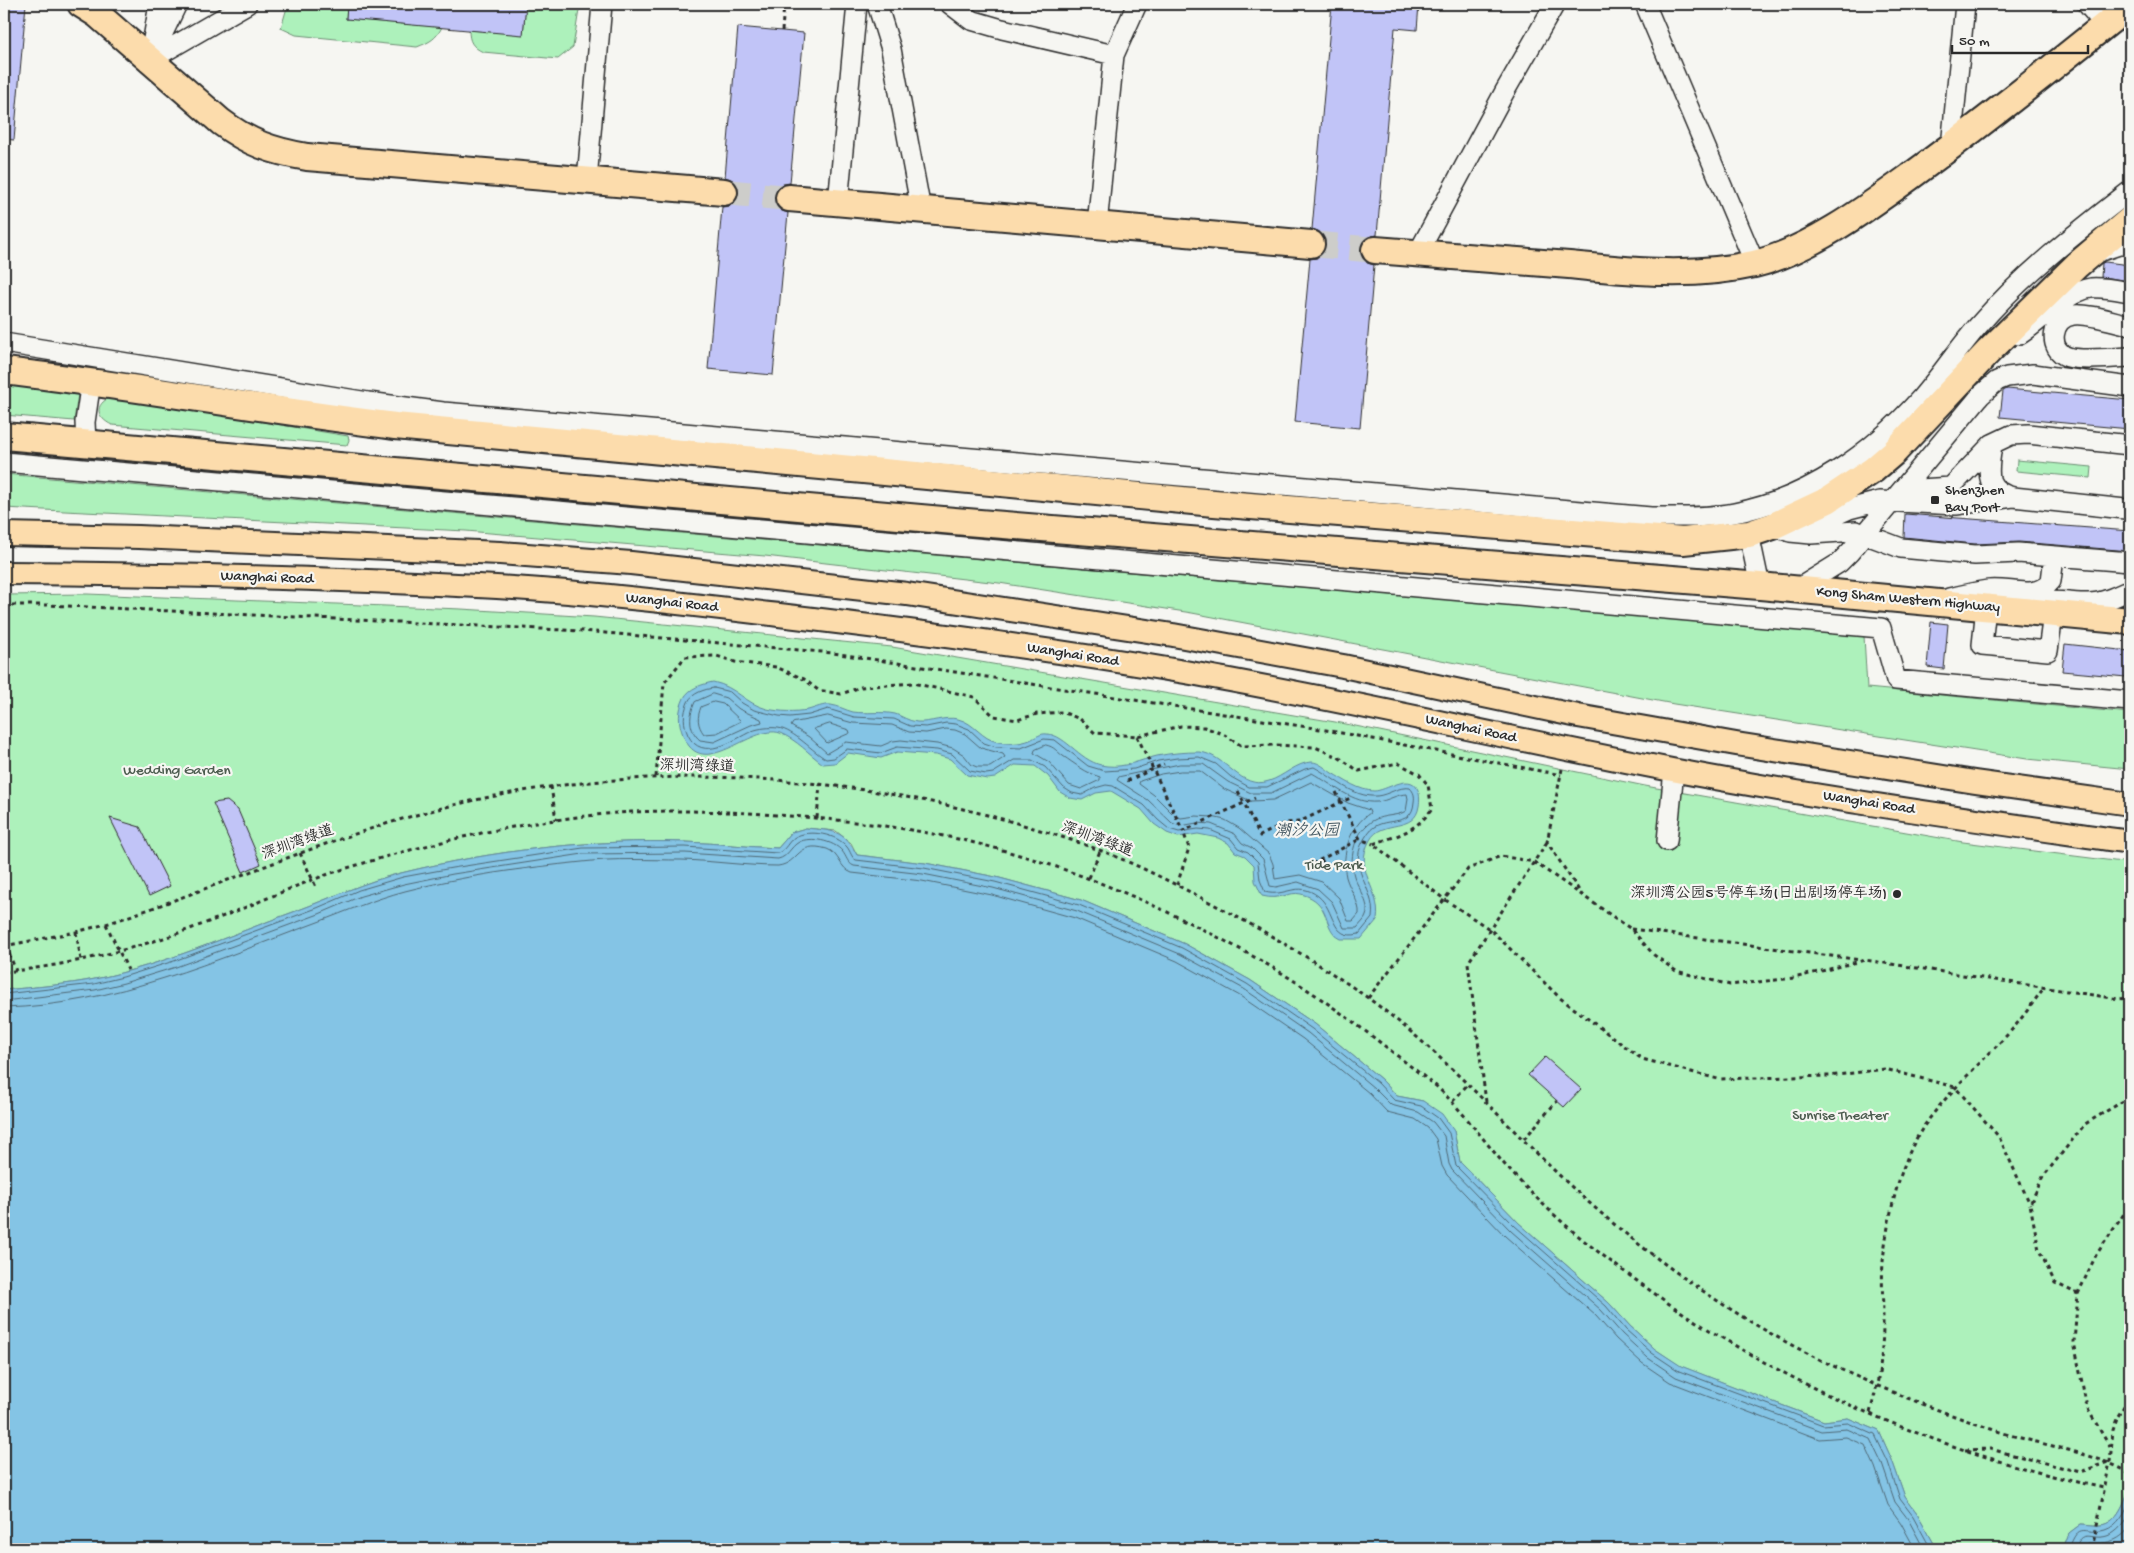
<svg xmlns="http://www.w3.org/2000/svg" width="2134" height="1553" font-family="'Gochi Hand','LXGW WenKai TC',sans-serif">
<style>
.green{fill:#adf1bb;stroke:#6c8e73}
.water{fill:#84c4e5;stroke:#60879b}
.lines{fill:none;stroke-linecap:round;stroke-linejoin:round}
.shore{stroke:#4f6875;stroke-width:1}
.building{fill:#c1c4f7;stroke:#2b2b2b}
.highway-tunnel{stroke:#cdcdca;stroke-width:26;stroke-dasharray:26 13;stroke-linecap:butt}
.minor-casing{stroke:#2b2b2b;stroke-width:22}
.major-casing{stroke:#2b2b2b;stroke-width:26}
.highway-casing{stroke:#2b2b2b;stroke-width:30}
.path{stroke:#2b2b2b;stroke-width:3;stroke-dasharray:4 4;stroke-linecap:butt}
.minor{stroke:#f6f6f2;stroke-width:19}
.major{stroke:#fcdcac;stroke-width:22}
.highway{stroke:#fcdcac;stroke-width:26}
.poi-dot{fill:#2b2b2b;stroke:#f6f6f2;stroke-width:2}
.labels{text-anchor:middle;dominant-baseline:central;stroke-width:4.5;stroke-linejoin:round;paint-order:stroke}
.poi-label{font-size:15px;fill:#2b2b2b;stroke:#f6f6f2;text-anchor:start}
.street-label{font-size:15px;fill:#2b2b2b;stroke:#f6f6f2}
.park-label{font-size:15px;fill:#4c5c4f;stroke:#f6f6f2}
.water-label{font-size:16px;font-style:italic;fill:#465963;stroke:#f6f6f2}
</style>
<rect width="100%" height="100%" fill="#f6f6f2"/>
<filter id="ink" filterUnits="userSpaceOnUse"><feTurbulence type="fractalNoise" baseFrequency=".02" numOctaves="2"/><feDisplacementMap in="SourceGraphic" scale="10" xChannelSelector="R" yChannelSelector="G"/><feConvolveMatrix kernelMatrix="1 2 1 2 8 2 1 2 1" color-interpolation-filters="sRGB"/></filter>
<g filter="url(#ink)">
<!-- green -->
<path class="green" d="M288 4H347L346 19 442 27C436 39 430 42 417 47L296 35 281 28Z
M526 4H580L573 47 558 59 483 52C472 47 469 41 469 30L523 34Z
M4 384 78 394 74 421 4 415Z
M111 397 348 436 349 440 347 445 112 425C97 418 93 405 111 397Z
M2017 460 2092 467 2091 478 2016 471Z
M4 474 1864 636 1867 688 2130 713V769L2027 759 1674 704 1192 613 999 583 765 556 466 531 4 508Z
M87 594 461 609 594 617 892 647 1341 723 1645 786 1963 842 2130 863V1487C2125 1500 2118 1523 2101 1525 2095 1526 2087 1524 2081 1524L2069 1533 2063 1549H1937L1917 1513 1905 1497 1892 1460 1879 1431 1848 1418 1824 1421 1784 1406 1680 1366 1655 1349 1630 1326 1609 1303 1519 1223 1460 1162 1454 1131 1423 1101 1397 1096 1382 1080 1315 1024 1250 980 1185 944 1081 900 996 877 925 863 857 855 851 843 836 831 806 828 792 832 778 848C747 847 717 843 686 842 591 839 494 850 401 873 364 882 331 898 296 911 230 935 164 965 95 979 66 985 34 987 4 990V595Z"/>
<!-- water -->
<path class="water" d="M713 682C737 687 744 703 767 709 781 712 794 712 808 710 816 708 823 704 831 705 839 706 845 710 853 712 867 714 881 711 895 714 902 716 908 721 917 722 931 723 944 716 958 719 975 723 981 739 998 742 1008 744 1020 744 1030 740 1036 737 1041 733 1047 734 1067 735 1081 764 1107 766 1125 768 1140 760 1157 756 1171 753 1185 752 1199 752 1226 754 1240 791 1269 781 1283 777 1297 762 1312 762 1319 762 1326 769 1332 773 1344 780 1360 791 1374 791 1386 791 1409 773 1417 788 1420 793 1420 800 1419 806 1415 834 1382 818 1370 840 1352 872 1382 889 1377 920L1361 939H1341C1321 929 1333 902 1301 894 1289 891 1280 901 1262 896L1255 881 1254 865 1245 856 1235 852 1228 843 1218 838 1198 834 1178 837 1167 833 1154 824 1141 809 1111 791 1096 793 1082 800 1070 798 1060 792 1048 776 1035 766 1015 765 995 778 987 779 967 775 950 759 936 755 897 752 881 758 848 753 835 763 823 764C809 754 797 740 780 733 751 723 702 784 683 735 678 722 678 711 684 698 689 688 703 684 713 682Z
M806 828C833 831 843 829 857 855L925 863 996 877 1081 900 1185 944 1250 980 1315 1024 1382 1080 1397 1096 1423 1101 1442 1114 1454 1131 1460 1162 1519 1223 1609 1303 1630 1326 1655 1349 1681 1366 1784 1406 1824 1421 1848 1418 1879 1431 1892 1460 1905 1497 1917 1513 1937 1549H4V990C34 987 66 985 95 979 164 965 230 935 296 911 331 898 364 882 401 873 494 850 591 839 686 842 717 843 747 847 778 848L792 832Z
M2130 1487V1549H2063L2069 1533 2081 1524C2087 1524 2095 1526 2101 1525 2118 1523 2125 1500 2130 1487Z"/>
<g class="lines">
<!-- shore -->
<path class="shore" d="M714 688 730 692 742 703 754 710 779 716 790 717 809 715 828 709 854 717 894 719 910 726 926 727 946 723 956 724 969 729 984 743 996 747 1021 748 1044 739 1055 740 1088 766 1105 771 1134 769 1158 761 1177 758 1199 757 1216 764 1231 777 1249 787H1267L1305 769 1314 767C1333 777 1353 798 1377 796 1388 795 1399 786 1410 788 1414 792 1415 796 1414 802 1412 831 1382 813 1368 833 1342 869 1377 886 1372 918L1359 934C1330 941 1336 910 1318 896 1297 880 1285 898 1265 892L1260 880 1258 862 1248 852 1238 848 1231 839 1210 830 1198 829 1179 832 1169 829 1158 820 1144 805 1113 786 1106 785 1095 788 1082 795 1072 793 1064 788 1045 767 1032 760H1014L993 773 986 774 970 771 952 754 937 750 897 747 881 753 847 749 834 758 826 759C813 752 794 730 778 728 771 727 759 728 752 731 733 740 702 763 688 735 683 723 683 714 688 702 692 693 705 689 714 688Z
M713 694 726 698 739 709 761 719 762 722 751 725 714 742 700 740C688 730 689 715 695 702Z
M714 702 723 704 741 721 717 733 704 734C697 725 697 717 701 707Z
M828 716 853 723 892 725 909 732 926 733 946 729 955 730 965 734 981 748 1003 754 1005 757 990 767H977L972 765 964 755 953 748 937 744 901 740 893 741 881 746 846 742 827 753 809 737 791 726 793 723Z
M830 724 849 730 850 733 827 743 814 729Z
M1046 745C1055 747 1056 751 1063 756 1075 764 1086 773 1100 777V780L1081 789 1069 785 1049 762 1034 753 1035 750Z
M1180 764H1203L1228 782 1251 793H1271L1312 773C1332 784 1353 804 1377 802 1387 801 1397 794 1407 794L1408 799 1406 811C1395 818 1379 813 1367 825 1354 837 1349 859 1354 876 1357 887 1371 903 1366 916 1365 920 1360 924 1357 928H1344L1332 902 1318 889 1298 882 1276 887 1270 886 1263 859 1252 848 1242 843 1235 834 1211 824 1197 823 1180 826 1172 823 1148 800 1117 780 1119 777Z
M1181 771H1200L1224 789 1251 801 1273 800 1311 782 1348 803 1369 810 1370 813C1350 826 1341 854 1346 877 1349 888 1357 898 1359 910V914L1353 921H1348L1339 898 1322 882 1300 875 1275 879 1273 864 1269 854 1239 828 1225 820 1212 817 1196 816 1181 818 1175 816 1154 795 1139 784 1140 781 1161 774Z
M4 994 94 984 123 977 174 961 317 908 359 890 403 877 452 868 583 848 685 847 778 853C786 850 788 841 795 837 809 829 837 834 847 847 851 852 851 857 856 860L924 868 995 882 1079 905 1182 948 1247 984 1312 1029 1378 1083 1394 1100 1421 1106 1438 1118 1449 1133 1456 1166 1515 1226 1606 1306 1626 1330 1652 1353 1679 1371 1823 1425 1848 1423 1875 1435 1888 1462 1900 1499 1913 1516 1931 1549
M4 1001 95 990 124 983 176 967 319 914 361 896 404 884 453 874 583 854 685 853 778 859C788 857 790 847 799 842 810 836 834 841 842 851 847 857 847 863 854 866L923 874 993 888 1077 911 1180 954 1244 989 1308 1033 1374 1088 1391 1105 1418 1112 1433 1122 1444 1136 1449 1164 1452 1170 1511 1231 1601 1310 1622 1334 1648 1358 1676 1377 1821 1431 1847 1429 1870 1439 1882 1464 1895 1502 1908 1519 1924 1549
M4 1008C114 1005 216 960 318 922 347 911 375 899 405 891 462 876 523 868 582 862 615 858 649 860 682 860 714 861 746 866 778 866 800 863 796 840 827 849 839 853 840 869 852 873L922 881 992 895 1075 918 1177 961 1240 996 1303 1039 1369 1093 1387 1112 1415 1119 1428 1128 1436 1139 1442 1166 1447 1175 1505 1236 1596 1316 1616 1339 1642 1363 1670 1382 1819 1439 1846 1437 1865 1445 1875 1467 1888 1505 1901 1523 1915 1549
M2069 1549C2079 1519 2085 1536 2105 1530 2118 1526 2126 1511 2130 1500
M2075 1549C2083 1527 2091 1541 2107 1536 2117 1533 2124 1523 2130 1515
M2083 1549 2087 1543C2105 1544 2118 1543 2130 1527"/>
</g>
<!-- building -->
<path class="building" d="M4 4H26L14 140 4 139Z
M347 4H526L523 35 346 19Z
M1332 4H1419L1417 30 1395 28 1377 235 1368 237 1362 242 1360 248 1362 257 1367 263 1374 265 1360 428 1295 422 1310 259 1317 258 1323 253 1326 245 1325 238 1320 232 1312 229Z
M738 27 804 33 790 183 783 184 777 189 774 197 775 204 780 210 788 213 773 375 708 369 722 207 730 206 736 201 739 193 738 186 733 180 725 177Z
M2105 262 2130 265V281L2101 277 2102 263Z
M2007 389 2130 400V429L2000 417 2003 391Z
M1905 514 2130 531V551L2019 542 1975 544 1904 537Z
M1931 622 1948 624 1944 669 1927 667Z
M2065 644 2129 651 2126 677 2062 671Z
M227 801 238 810 261 864 243 872 213 803Z
M110 818 140 827 170 886 149 896Z
M1545 1057 1581 1089 1564 1107 1528 1075Z"/>
<g class="lines">
<!-- highway-tunnel -->
<path class="highway-tunnel" d="M724 192 789 198
M1311 244 1375 250"/>
<defs>
<path id="minor" d="M877 4 891 49 921 210
M950 4 971 20 1002 29 1114 55
M1645 4 1755 264
M2087 4 2105 25
M153 39 159 4
M150 60 247 4
M150 60 177 4
M1951 147 1965 4
M587 180 602 4
M838 203 857 4
M1097 225 1114 55 1137 4
M2098 252 2119 245H2130
M1418 253 1505 91 1555 4
M2130 325C2115 322 2088 313 2073 315 2051 318 2047 350 2068 357 2080 361 2117 358 2130 357
M2019 335C2041 322 2065 292 2091 288 2104 287 2118 290 2130 292
M4 343 368 402 443 412 1651 517C1678 517 1707 518 1734 513 1808 499 1872 453 1921 398 1941 375 1958 349 1978 326 2022 275 2077 232 2130 191
M86 443 85 422 91 381
M1992 444C1989 471 1982 489 2013 497
M4 462 1881 628 1896 680 2130 701
M1898 499 1920 489 1951 487 1992 444 2011 435 2028 434 2130 445
M1773 526 1790 532 1811 534 1856 531 1901 548 1975 555 2018 553 2130 562
M1805 529 1849 509 1880 501 1956 505 2013 497 2125 509 2130 508
M1749 534 1760 586
M1797 589 1839 563 1850 552 1981 395 1997 381 2007 377 2033 374 2130 387
M1949 598C1962 595 1975 592 1988 590 2010 587 2035 601 2051 581L2054 557
M2033 605C2051 598 2068 603 2088 603 2103 603 2117 596 2130 590
M1986 607 1982 645 2048 651 2053 614
M1667 841 1674 770"/>
<path id="major" d="M4 534 139 537 500 553 631 563 907 594 1173 635 1343 666 1578 716 1736 744 1975 782 2130 804
M4 573C162 574 320 578 478 586 579 591 679 603 779 615 915 631 1050 649 1185 672 1348 700 1509 739 1672 770 1824 799 1977 820 2130 842"/>
<path id="highway" d="M81 4 97 14 221 122C249 143 272 151 307 157L724 192
M789 198 1311 244
M1375 250C1440 255 1504 260 1569 265 1630 271 1692 278 1754 264 1807 252 1867 208 1911 176 1986 121 2058 63 2130 5
M4 371C135 386 264 410 395 426L1214 503 1683 541 1749 534 1773 526 1828 500 1873 470 1894 452 1989 351 2077 265 2130 220
M4 436 954 521 1760 586 2130 621"/>
</defs>
<!-- minor casing -->
<use href="#minor" class="minor-casing"/>
<!-- major casing -->
<use href="#major" class="major-casing"/>
<!-- highway casing -->
<use href="#highway" class="highway-casing"/>
<!-- path -->
<path class="path" d="M782 31 784 4
M4 605H47L583 631 833 653 1320 729 1561 775
M1137 736 1183 831 1244 803 1260 836 1285 823 1299 822 1341 802 1360 839 1373 844
M1562 769 1547 842 1582 895
M656 777 664 683 685 657 717 656 735 662 776 667 804 679 818 690 841 694 861 687 913 683 974 697 994 716 1017 720 1037 714 1062 712 1080 719 1095 733 1137 736 1181 726 1204 727 1223 734 1242 746 1276 745 1315 747 1338 757 1359 771 1398 763 1419 774 1428 785 1432 809C1415 832 1399 835 1373 844L1444 899 1491 930 1560 998 1642 1059 1718 1079 1830 1076 1885 1069 1955 1087 1999 1137 2030 1204
M1127 781 1164 764
M551 786 556 820
M1238 791 1244 803 1255 798
M1336 792 1341 802 1351 798
M817 818 820 785
M300 853 317 889
M1321 859 1327 870
M1312 864 1360 839
M1089 878 1100 851
M1177 885 1189 848 1183 831
M106 924 128 970
M1631 929 1861 960
M76 932 81 960
M4 946 76 932 106 924C224 885 337 833 458 804 669 754 899 776 1102 851 1133 863 1163 878 1194 894 1254 925 1312 958 1368 998 1444 1053 1505 1125 1574 1189 1624 1235 1678 1276 1735 1312 1815 1363 1902 1398 1991 1429 2037 1445 2088 1450 2130 1473
M6 946 16 971
M4 972C74 965 145 947 211 921 259 903 305 880 354 866 443 839 538 818 631 812 679 810 728 811 776 815 837 819 898 826 958 839 1070 864 1176 911 1275 969 1332 1003 1383 1045 1436 1086 1460 1108 1478 1133 1499 1158 1513 1175 1530 1192 1546 1207 1573 1233 1603 1256 1633 1278 1772 1381 1934 1452 2104 1488
M1368 998 1468 869 1501 856 1534 862 1631 929 1654 955 1676 971 1730 985 1794 978 1865 960 2119 999 2130 998
M1453 1101 1468 1084
M1486 1102 1468 963 1547 842
M1524 1139 1557 1101
M2078 1294 2096 1255 2130 1205
M1870 1413C1876 1391 1881 1369 1882 1346 1885 1315 1880 1283 1884 1252 1890 1209 1900 1162 1924 1126 1948 1092 1980 1064 2008 1034 2021 1020 2032 1004 2043 989
M2110 1447 2087 1408 2074 1342 2078 1294 2055 1283 2039 1250 2030 1204 2043 1177 2085 1124 2130 1097
M1965 1450 1990 1449 2080 1472 2109 1462
M2092 1549 2110 1462 2113 1430 2118 1416 2130 1396"/>
<!-- minor -->
<use href="#minor" class="minor"/>
<!-- major -->
<use href="#major" class="major"/>
<!-- highway -->
<use href="#highway" class="highway"/>
</g>
</g>
<!-- markers -->
<g class="poi-dot">
<rect x="1930" y="495" width="10" height="10" rx="2.5"/>
<circle cx="1897" cy="894" r="5"/>
</g>
<g class="labels">
<!-- poi labels -->
<g class="poi-label">
<text x="1945" y="491">Shenzhen<tspan x="1945" dy="17">Bay Port</tspan></text>
<text x="1887" y="894" text-anchor="end">深圳湾公园5号停车场(日出剧场停车场)</text>
</g>
<!-- street labels -->
<g class="street-label">
<text transform="translate(267 578) rotate(2)">Wanghai Road</text>
<text transform="translate(1908 600) rotate(5)">Kong Sham Western Highway</text>
<text transform="translate(672 603) rotate(6)">Wanghai Road</text>
<text transform="translate(1073 655) rotate(9)">Wanghai Road</text>
<text transform="translate(1471 729) rotate(12)">Wanghai Road</text>
<text transform="translate(697 767) rotate(1)">深圳湾绿道</text>
<text transform="translate(1869 803) rotate(9)">Wanghai Road</text>
<text transform="translate(1097 840) rotate(20)">深圳湾绿道</text>
<text transform="translate(298 843) rotate(-20)">深圳湾绿道</text>
</g>
<!-- park labels -->
<g class="park-label">
<text x="177" y="771">Wedding Garden</text>
<text x="1334" y="866">Tide Park</text>
<text x="1840" y="1116">Sunrise Theater</text>
</g>
<!-- water labels -->
<g class="water-label">
<text x="1307" y="832">潮汐公园</text>
</g>
</g>
<!-- margin -->
<rect width="2134" height="1553" fill="none" stroke="#f6f6f2" stroke-width="20"/>
<rect x="10" y="10" width="2114" height="1533" fill="none" stroke="#2b2b2b" stroke-width="2" filter="url(#ink)"/>
<!-- scale -->
<path d="M1952 45v8h136v-8" fill="none" stroke="#2b2b2b" stroke-width="2.5"/>
<text x="1959" y="45" font-size="15" fill="#2b2b2b" stroke="#f6f6f2" stroke-width="4" paint-order="stroke">50 m</text>
</svg>
